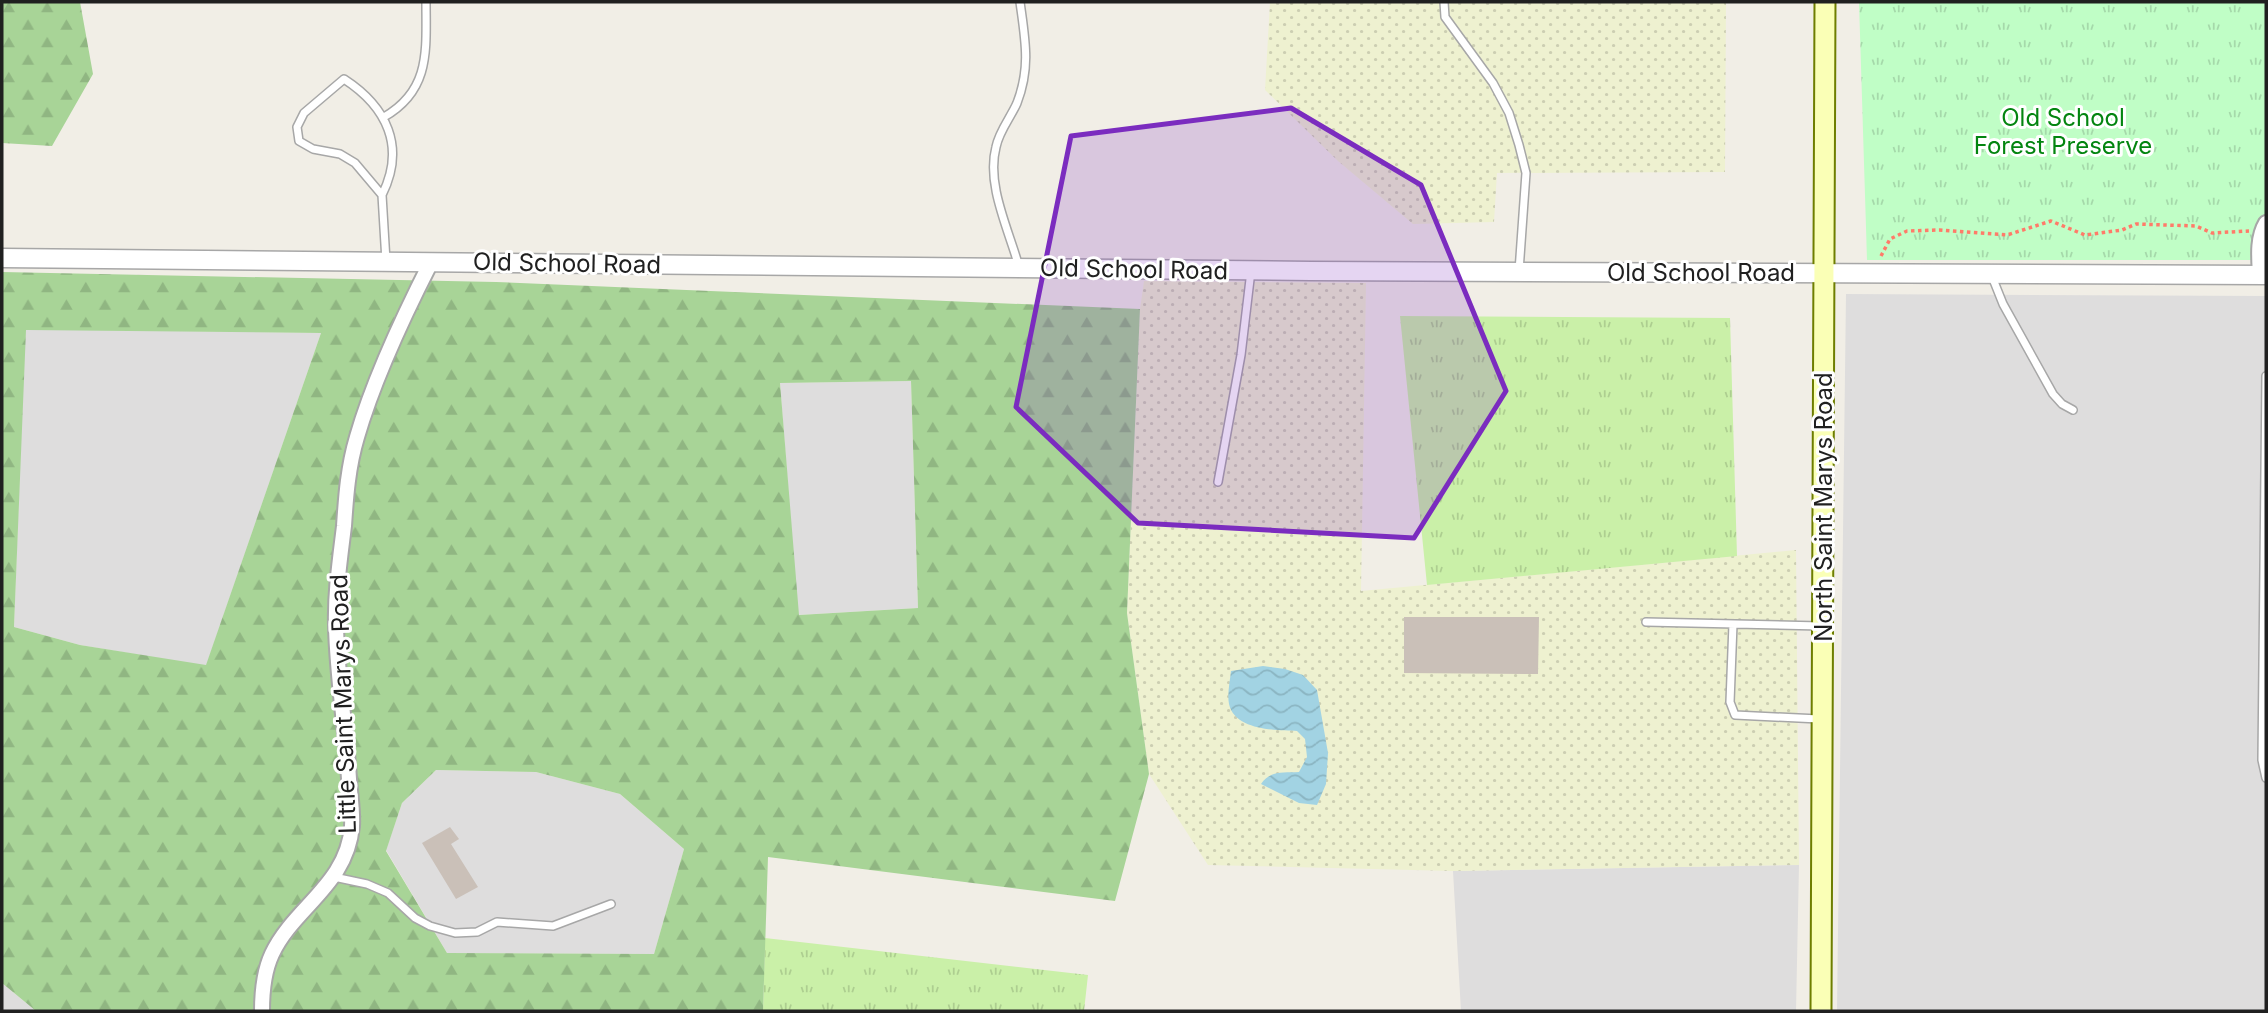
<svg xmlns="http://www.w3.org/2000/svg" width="2268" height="1013" font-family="Inter,sans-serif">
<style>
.residential{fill:#dedddd}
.farmland{fill:url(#farmland-dots)}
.grass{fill:url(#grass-tufts)}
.forest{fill:url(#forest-firs);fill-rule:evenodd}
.park{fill:url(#park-tufts)}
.water{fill:url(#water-waves)}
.building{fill:#cac0b8}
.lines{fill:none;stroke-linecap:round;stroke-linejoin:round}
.service-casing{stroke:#a7a7a7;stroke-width:10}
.minor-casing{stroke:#a7a7a7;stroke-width:18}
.tertiary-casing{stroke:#a7a7a7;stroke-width:21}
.secondary-casing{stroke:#6e7e00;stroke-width:23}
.path{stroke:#ff7b69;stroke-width:3.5;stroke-dasharray:3.5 3.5;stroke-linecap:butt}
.service{stroke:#fff;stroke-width:7}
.minor{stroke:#fff;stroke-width:14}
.tertiary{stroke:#fff;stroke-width:18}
.secondary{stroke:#faffb6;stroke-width:19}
.marked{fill:#7b2cbf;fill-opacity:0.2;stroke:#7b2cbf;stroke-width:5;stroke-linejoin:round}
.labels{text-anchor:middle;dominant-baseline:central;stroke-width:6;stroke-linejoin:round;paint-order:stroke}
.park-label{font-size:24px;fill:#038510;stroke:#fff}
.street-label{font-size:24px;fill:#202020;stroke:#fff}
</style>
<defs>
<pattern id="farmland-dots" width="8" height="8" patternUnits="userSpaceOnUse" patternTransform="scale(1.75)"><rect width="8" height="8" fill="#eef1d0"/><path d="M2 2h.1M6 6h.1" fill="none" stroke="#ccceb2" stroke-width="1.8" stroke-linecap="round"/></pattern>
<pattern id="grass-tufts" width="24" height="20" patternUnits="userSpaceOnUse" patternTransform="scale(1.75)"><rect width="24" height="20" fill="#caf0a8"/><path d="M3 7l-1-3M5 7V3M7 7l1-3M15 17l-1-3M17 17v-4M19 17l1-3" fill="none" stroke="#adce90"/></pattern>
<pattern id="forest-firs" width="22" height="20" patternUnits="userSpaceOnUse" patternTransform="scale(1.75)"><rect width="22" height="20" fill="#a8d497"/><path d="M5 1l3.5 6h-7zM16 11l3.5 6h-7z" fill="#90b682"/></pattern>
<pattern id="park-tufts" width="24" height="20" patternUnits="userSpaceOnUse" patternTransform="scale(1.75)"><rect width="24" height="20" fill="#c0fec6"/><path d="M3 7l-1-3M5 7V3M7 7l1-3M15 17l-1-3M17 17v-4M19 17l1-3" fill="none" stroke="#a5d9aa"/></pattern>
<pattern id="water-waves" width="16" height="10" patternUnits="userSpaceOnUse" patternTransform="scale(1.75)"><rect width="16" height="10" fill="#a2d3e3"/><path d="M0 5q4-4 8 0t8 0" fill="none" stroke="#8bb5c2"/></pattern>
</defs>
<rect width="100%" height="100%" fill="#f1eee6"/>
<!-- residential -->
<path class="residential" d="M1846 294 2266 296V1011H1837Z
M25 329 321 333 206 666 80 645 14 627Z
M911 381 918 608 798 615 780 383Z
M436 770 536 772 620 794 684 849 654 954 447 953 386 850 402 803Z
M1799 865 1796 1011H1461L1453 871Z
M2 983 36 1011H2Z"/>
<!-- farmland -->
<path class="farmland" d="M1270 2H1726L1725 172 1497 173 1494 222 1413 224 1338 161 1265 90Z
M1144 281 1366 283 1361 591 1796 550 1799 865 1453 871 1208 865 1149 774 1127 613 1140 309Z"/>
<!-- grass -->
<path class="grass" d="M1400 316 1730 318 1737 556 1427 585Z
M765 938 1088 975 1084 1011H763Z"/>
<!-- forest -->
<path class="forest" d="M2 2H80L93 74 52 146 2 143Z
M2 272 496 282 1140 309 1127 613 1149 774 1115 901 768 857 763 1011H36L2 983ZM26 330 321 333 206 665 80 645 14 627ZM911 381 918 608 799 615 780 383ZM436 770 536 772 620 794 684 849 654 954 447 953 386 851 402 803Z"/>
<!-- park -->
<path class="park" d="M1859 2H2266V260H1867Z"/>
<!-- water -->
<path class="water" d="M1263 666 1285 669 1303 675 1317 690 1328 753 1326 784 1317 805 1299 803 1261 784C1270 770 1284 773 1299 772L1307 757 1305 739 1297 731C1277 730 1235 731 1229 704 1227 694 1230 681 1231 671Z"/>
<!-- building -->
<path class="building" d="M1404 617H1539L1538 674 1404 673Z
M450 827 459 839 451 844 478 887 456 899 422 843Z"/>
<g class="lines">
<defs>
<path id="service" d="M1444 2 1445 17 1493 83 1509 113 1519 145 1526 173 1519 271
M384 117C431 90 426 50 426 2
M382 195C406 147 387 107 344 79L304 113 297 127 299 141 313 149 340 154 355 163 382 195 386 261
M1019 267C1009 230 986 185 996 147 999 131 1011 117 1017 103 1031 67 1025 39 1020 2
M1991 274 2003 304 2053 394 2062 404 2073 410
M2266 376 2262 760 2266 778
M1218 482 1241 355 1251 271
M1646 622 1821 626
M1733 624 1730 702 1735 715 1819 719
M334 877 367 884 388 893 415 918 430 926 455 933 477 932 497 922 553 926 611 904"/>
<path id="minor" d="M2260 275C2259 257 2257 238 2266 223
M262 1011C262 993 264 971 272 954 294 907 347 885 352 826 353 811 350 794 349 779 346 728 337 677 336 626 335 592 340 559 344 526 346 496 348 467 357 437 374 378 403 317 431 262"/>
<path id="tertiary" d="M2 258 1311 271 2266 275"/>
<path id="secondary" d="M1821 1011 1825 2"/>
</defs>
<!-- service casing -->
<use href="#service" class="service-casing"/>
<!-- minor casing -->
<use href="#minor" class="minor-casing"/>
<!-- tertiary casing -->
<use href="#tertiary" class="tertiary-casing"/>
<!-- secondary casing -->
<use href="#secondary" class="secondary-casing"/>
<!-- path -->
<path class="path" d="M1881 256 1890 239 1907 231 1939 230 2007 235 2051 221 2085 235 2122 230 2136 224 2196 226 2212 233 2249 231"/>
<!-- service -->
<use href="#service" class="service"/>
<!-- minor -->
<use href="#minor" class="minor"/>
<!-- tertiary -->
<use href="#tertiary" class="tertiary"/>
<!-- secondary -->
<use href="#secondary" class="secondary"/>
</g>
<!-- marked area -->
<path class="marked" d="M1291 108 1421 185 1506 391 1414 538 1138 523 1016 407 1071 136Z"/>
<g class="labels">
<!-- park labels -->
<g class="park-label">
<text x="2063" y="117">Old School<tspan x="2063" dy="28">Forest Preserve</tspan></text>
</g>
<!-- street labels -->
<g class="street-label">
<text transform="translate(567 263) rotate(1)">Old School Road</text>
<text transform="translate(1134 269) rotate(1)">Old School Road</text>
<text x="1701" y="272">Old School Road</text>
<text transform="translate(1823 507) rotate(-90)">North Saint Marys Road</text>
<text transform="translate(343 704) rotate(-92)">Little Saint Marys Road</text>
</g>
</g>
<!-- border -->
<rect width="2268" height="1013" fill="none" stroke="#202020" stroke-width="7"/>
</svg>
